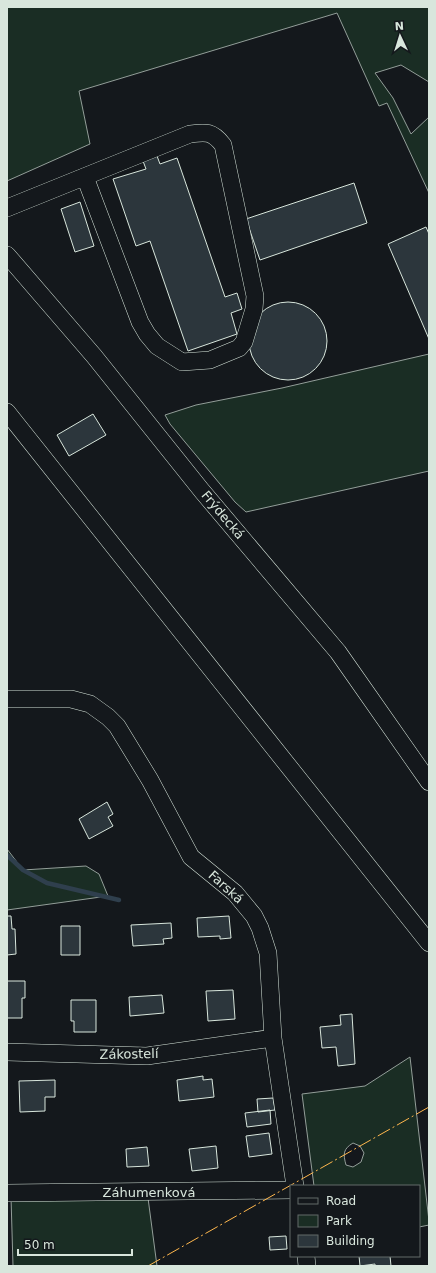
<svg xmlns="http://www.w3.org/2000/svg" width="436" height="1273" font-family="'DejaVu Sans',sans-serif">
<style>
.green{fill:#1a2d24;stroke:#939e99;fill-rule:evenodd}
.lines{fill:none;stroke-linecap:round;stroke-linejoin:round}
.stream{stroke:#2f3f4d;stroke-width:4.5}
.building{fill:#2c363c;stroke:#d8e6dc}
.minor-casing{stroke:#d8e6dc;stroke-width:18}
.minor{stroke:#14181c;stroke-width:17}
.power{stroke:#ffb74d;stroke-width:1;stroke-dasharray:14 3 2 3;stroke-linecap:butt}
.labels{text-anchor:middle;dominant-baseline:central;stroke-width:3;stroke-linejoin:round;paint-order:stroke}
.street-label{font-size:13px;fill:#d8e6dc;stroke:#14181c}
</style>
<rect width="100%" height="100%" fill="#14181c"/>
<!-- green -->
<path class="green" d="M7 7H429V82L401 65 375 73 393 98 411 134 429 117V193L387 103 379 106 337 13 79 91 90 144 7 181Z
M429 354V471L246 512 235 502 170 424 165 415 196 405 282 388Z
M7 849 23 870 86 866 99 874 108 896 7 910Z
M410 1057 429 1221V1225L419 1227V1186H314L302 1094 365 1086ZM353 1143 360 1146 364 1153 361 1162 353 1167 346 1165C343 1154 343 1149 353 1143Z
M11 1197 148 1198 157 1266H13Z"/>
<g class="lines">
<!-- stream -->
<path class="stream" d="M7 855 23 870 47 883 119 900"/>
</g>
<!-- building -->
<path class="building" d="M157 156 160 164 177 158 225 297 237 293 242 309 231 313 237 334 188 351 150 241 136 246 113 179 146 169 143 161Z
M354 183 367 223 260 260 246 219Z
M80 202 94 246 75 252 61 209Z
M426 227 429 234V339L388 244Z
M249 341a39 39 0 1 1 78 0a39 39 0 1 1-78 0Z
M93 414 106 435 69 456 57 435Z
M107 802 113 814 108 817 113 826 89 839 79 819Z
M7 916H11L12 929H15L16 954 7 955Z
M229 916 231 938 220 939V936L198 937 197 918Z
M171 923 172 938 163 939 164 944 133 946 131 925Z
M61 926H80V955H61Z
M7 981H25V998H22V1018H7Z
M233 990 235 1019 208 1021 206 991Z
M162 995 164 1013 130 1016 129 997Z
M71 1000H96V1032H74V1021H71Z
M352 1014 355 1064 338 1066 336 1047 322 1048 320 1027 341 1025 340 1015Z
M203 1076V1080L212 1079 214 1097 179 1101 177 1080Z
M55 1080V1097H45V1111L20 1112 19 1081Z
M273 1098 275 1110 258 1112 257 1099Z
M270 1110 271 1124 247 1127 245 1113Z
M269 1133 272 1154 249 1157 246 1136Z
M216 1146 218 1168 192 1171 189 1149Z
M147 1147 149 1166 127 1167 126 1149Z
M286 1236 287 1249 270 1250 269 1237Z
M359 1256H390L391 1266H375V1264L360 1266Z"/>
<g class="lines">
<defs>
<path id="minor" d="M7 208 190 134C206 132 212 131 223 145L255 296 254 309 244 342 239 348 210 360 182 362 157 346 147 334 140 322 85 177
M7 255 94 356 202 491 338 652 429 782
M7 412 429 943
M7 699H71L90 704 108 717 117 726 150 780 191 857 235 893 254 916 260 928 268 953 273 1038 295 1186
M7 1052 147 1056 273 1038
M7 1193 291 1190
M306 1256 307 1266"/>
</defs>
<!-- minor casing -->
<use href="#minor" class="minor-casing"/>
<!-- minor -->
<use href="#minor" class="minor"/>
<!-- power -->
<path class="power" d="M148 1266 429 1107"/>
</g>
<g class="labels">
<!-- street labels -->
<g class="street-label">
<text transform="translate(223 515) rotate(50)">Frýdecká</text>
<text transform="translate(226 887) rotate(42)">Farská</text>
<text transform="translate(129 1054) rotate(-1)">Zákostelí</text>
<text x="149" y="1192">Záhumenková</text>
</g>
</g>
<!-- border -->
<rect width="436" height="1273" fill="none" stroke="#d8e6dc" stroke-width="16"/>
<!-- legend -->
<rect x="290" y="1185" width="130" height="72" fill="#14181c" stroke="#626a69"/>
<rect x="298" y="1198" width="20" height="6" fill="#14181c" stroke="#626a69"/>
<text x="326" y="1205" font-size="12" fill="#d8e6dc">Road</text>
<rect x="298" y="1215" width="20" height="12" fill="#1a2d24" stroke="#626a69"/>
<text x="326" y="1225" font-size="12" fill="#d8e6dc">Park</text>
<rect x="298" y="1235" width="20" height="12" fill="#2c363c" stroke="#626a69"/>
<text x="326" y="1245" font-size="12" fill="#d8e6dc">Building</text>
<!-- north arrow -->
<g transform="translate(400 36) rotate(356)" stroke="#14181c" stroke-width="3" paint-order="stroke">
<path d="M0-3L7 15L0 10L-7 15Z" fill="#d8e6dc"/>
<text y="-6" font-size="11" font-weight="bold" text-anchor="middle" fill="#d8e6dc">N</text>
</g>
<!-- scale -->
<path d="M18 1249v6h114v-6" fill="none" stroke="#d8e6dc" stroke-width="2"/>
<text x="24" y="1249" font-size="12" fill="#d8e6dc" stroke="#14181c" stroke-width="3" paint-order="stroke">50 m</text>
</svg>
